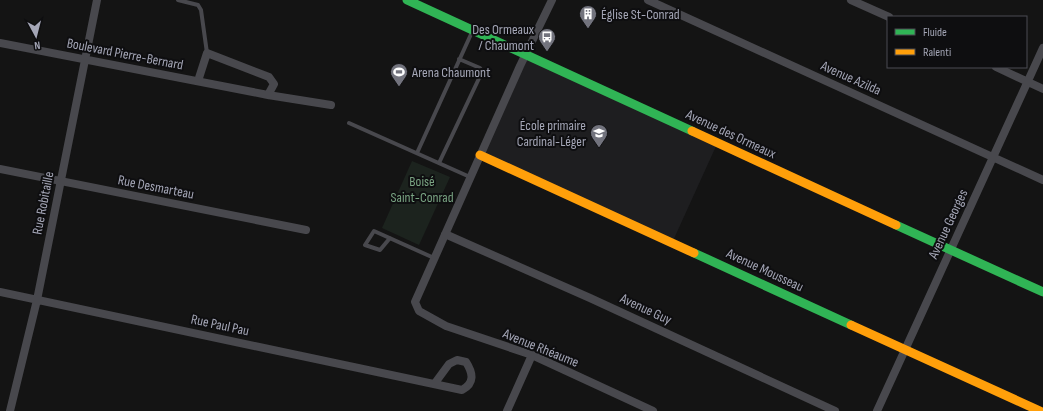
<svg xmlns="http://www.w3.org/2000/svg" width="1043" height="411" font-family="'Sofia Sans Condensed',sans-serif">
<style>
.built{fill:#1e1e20}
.green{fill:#1c231e}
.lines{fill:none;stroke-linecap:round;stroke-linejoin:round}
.lane{stroke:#48484d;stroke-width:4}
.street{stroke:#48484d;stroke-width:8}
.fast{stroke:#30b455;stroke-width:9}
.slow{stroke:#ff9f0a;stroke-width:9}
.labels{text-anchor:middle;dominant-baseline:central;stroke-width:4;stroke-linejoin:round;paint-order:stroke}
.poi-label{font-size:14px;fill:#a4a6b6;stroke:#0e0e10;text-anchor:start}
.street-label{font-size:14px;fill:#a4a6b6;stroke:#0e0e10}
.park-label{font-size:14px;fill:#79a382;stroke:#0e0e10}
</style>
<rect width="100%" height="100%" fill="#141414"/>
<!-- built -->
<path class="built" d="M525 59 717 144 672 243 480 153Z"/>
<!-- green -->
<path class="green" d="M412 161 450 177 419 245 382 228Z"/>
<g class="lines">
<!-- lane -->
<path class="lane" d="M178 0 198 5 201 10 207 53
M349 123 470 177
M417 153 472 32
M439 163 482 72 480 68 459 59
M390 238 380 250 365 245 374 231 434 258"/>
<!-- street -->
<path class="street" d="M552 0 520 66 415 302 419 311 446 326 532 355 653 411
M648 0 1043 180
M851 0 889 17
M0 43 268 95 331 105
M996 67 1043 89
M198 81 207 53 269 77 274 84 268 95
M0 169 306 230
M445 234 590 298 835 411
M0 292 462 390C475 383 473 373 466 362L457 360 449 364 435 383
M10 411 37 300 97 0
M507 411 532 355
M877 411 1043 48"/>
<!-- fast -->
<path class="fast" d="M407 0 692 131
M896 225 1043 292
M694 253 851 325"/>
<!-- slow -->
<path class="slow" d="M692 131 896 225
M480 155 694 253
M851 325 1040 411"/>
</g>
<!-- icons -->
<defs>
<symbol id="building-pin" viewBox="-11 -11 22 30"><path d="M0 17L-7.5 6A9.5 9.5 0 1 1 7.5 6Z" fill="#72737d" stroke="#0e0e10"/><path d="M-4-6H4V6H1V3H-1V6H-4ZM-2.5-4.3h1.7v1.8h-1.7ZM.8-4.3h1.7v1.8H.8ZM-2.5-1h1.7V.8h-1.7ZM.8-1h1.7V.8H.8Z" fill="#fff"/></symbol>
<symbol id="bus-pin" viewBox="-11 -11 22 30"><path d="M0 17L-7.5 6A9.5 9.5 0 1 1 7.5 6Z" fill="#72737d" stroke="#0e0e10"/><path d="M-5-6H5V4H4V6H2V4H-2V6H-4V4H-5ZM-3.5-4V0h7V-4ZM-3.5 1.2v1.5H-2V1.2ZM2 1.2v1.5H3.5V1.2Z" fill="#fff"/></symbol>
<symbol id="stadium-pin" viewBox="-11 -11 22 30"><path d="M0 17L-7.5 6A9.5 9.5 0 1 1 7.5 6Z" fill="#72737d" stroke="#0e0e10"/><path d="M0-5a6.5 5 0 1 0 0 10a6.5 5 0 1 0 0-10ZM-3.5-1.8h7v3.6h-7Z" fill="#fff"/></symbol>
<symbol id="school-pin" viewBox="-11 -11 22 30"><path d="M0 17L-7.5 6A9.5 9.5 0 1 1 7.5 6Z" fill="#72737d" stroke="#0e0e10"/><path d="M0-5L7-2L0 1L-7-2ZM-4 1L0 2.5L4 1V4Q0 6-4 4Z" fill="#fff"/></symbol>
</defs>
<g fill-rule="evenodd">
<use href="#building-pin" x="578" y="4" width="20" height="27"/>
<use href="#bus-pin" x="537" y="27" width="20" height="27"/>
<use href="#stadium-pin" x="389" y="62" width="20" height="27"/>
<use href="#school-pin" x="589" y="123" width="20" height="27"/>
</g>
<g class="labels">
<!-- poi labels -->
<g class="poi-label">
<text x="601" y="14">Église St-Conrad</text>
<text x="534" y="29" text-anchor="end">Des Ormeaux<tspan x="534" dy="16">/ Chaumont</tspan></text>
<text x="412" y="72">Arena Chaumont</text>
<text x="586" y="125" text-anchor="end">École primaire<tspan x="586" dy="16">Cardinal-Léger</tspan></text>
</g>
<!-- street labels -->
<g class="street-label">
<text transform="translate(125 54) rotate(11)">Boulevard Pierre-Bernard</text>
<text transform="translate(851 78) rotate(24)">Avenue Azilda</text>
<text transform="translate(731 134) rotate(25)">Avenue des Ormeaux</text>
<text transform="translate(156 187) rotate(11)">Rue Desmarteau</text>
<text transform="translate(43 203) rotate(-79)">Rue Robitaille</text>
<text transform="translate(948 224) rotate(-65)">Avenue Georges</text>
<text transform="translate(765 270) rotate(25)">Avenue Mousseau</text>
<text transform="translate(646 309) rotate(25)">Avenue Guy</text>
<text transform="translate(220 325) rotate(12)">Rue Paul Pau</text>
<text transform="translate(541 348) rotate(22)">Avenue Rhéaume</text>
</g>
<!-- park labels -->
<g class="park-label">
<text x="422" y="181">Boisé<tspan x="422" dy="16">Saint-Conrad</tspan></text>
</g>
</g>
<!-- legend -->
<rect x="887" y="16" width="140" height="52" fill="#0e0e10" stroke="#4a4b52"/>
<rect x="895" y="29" width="20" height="6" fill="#30b455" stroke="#4a4b52"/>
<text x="923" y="36" font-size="12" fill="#a4a6b6">Fluide</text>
<rect x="895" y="49" width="20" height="6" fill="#ff9f0a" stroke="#4a4b52"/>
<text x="923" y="56" font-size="12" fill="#a4a6b6">Ralenti</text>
<!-- north arrow -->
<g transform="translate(36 36) rotate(173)" stroke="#0e0e10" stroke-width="3" paint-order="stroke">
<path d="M0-3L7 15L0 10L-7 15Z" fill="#a4a6b6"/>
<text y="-6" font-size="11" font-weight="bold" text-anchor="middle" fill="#a4a6b6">N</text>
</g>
</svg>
